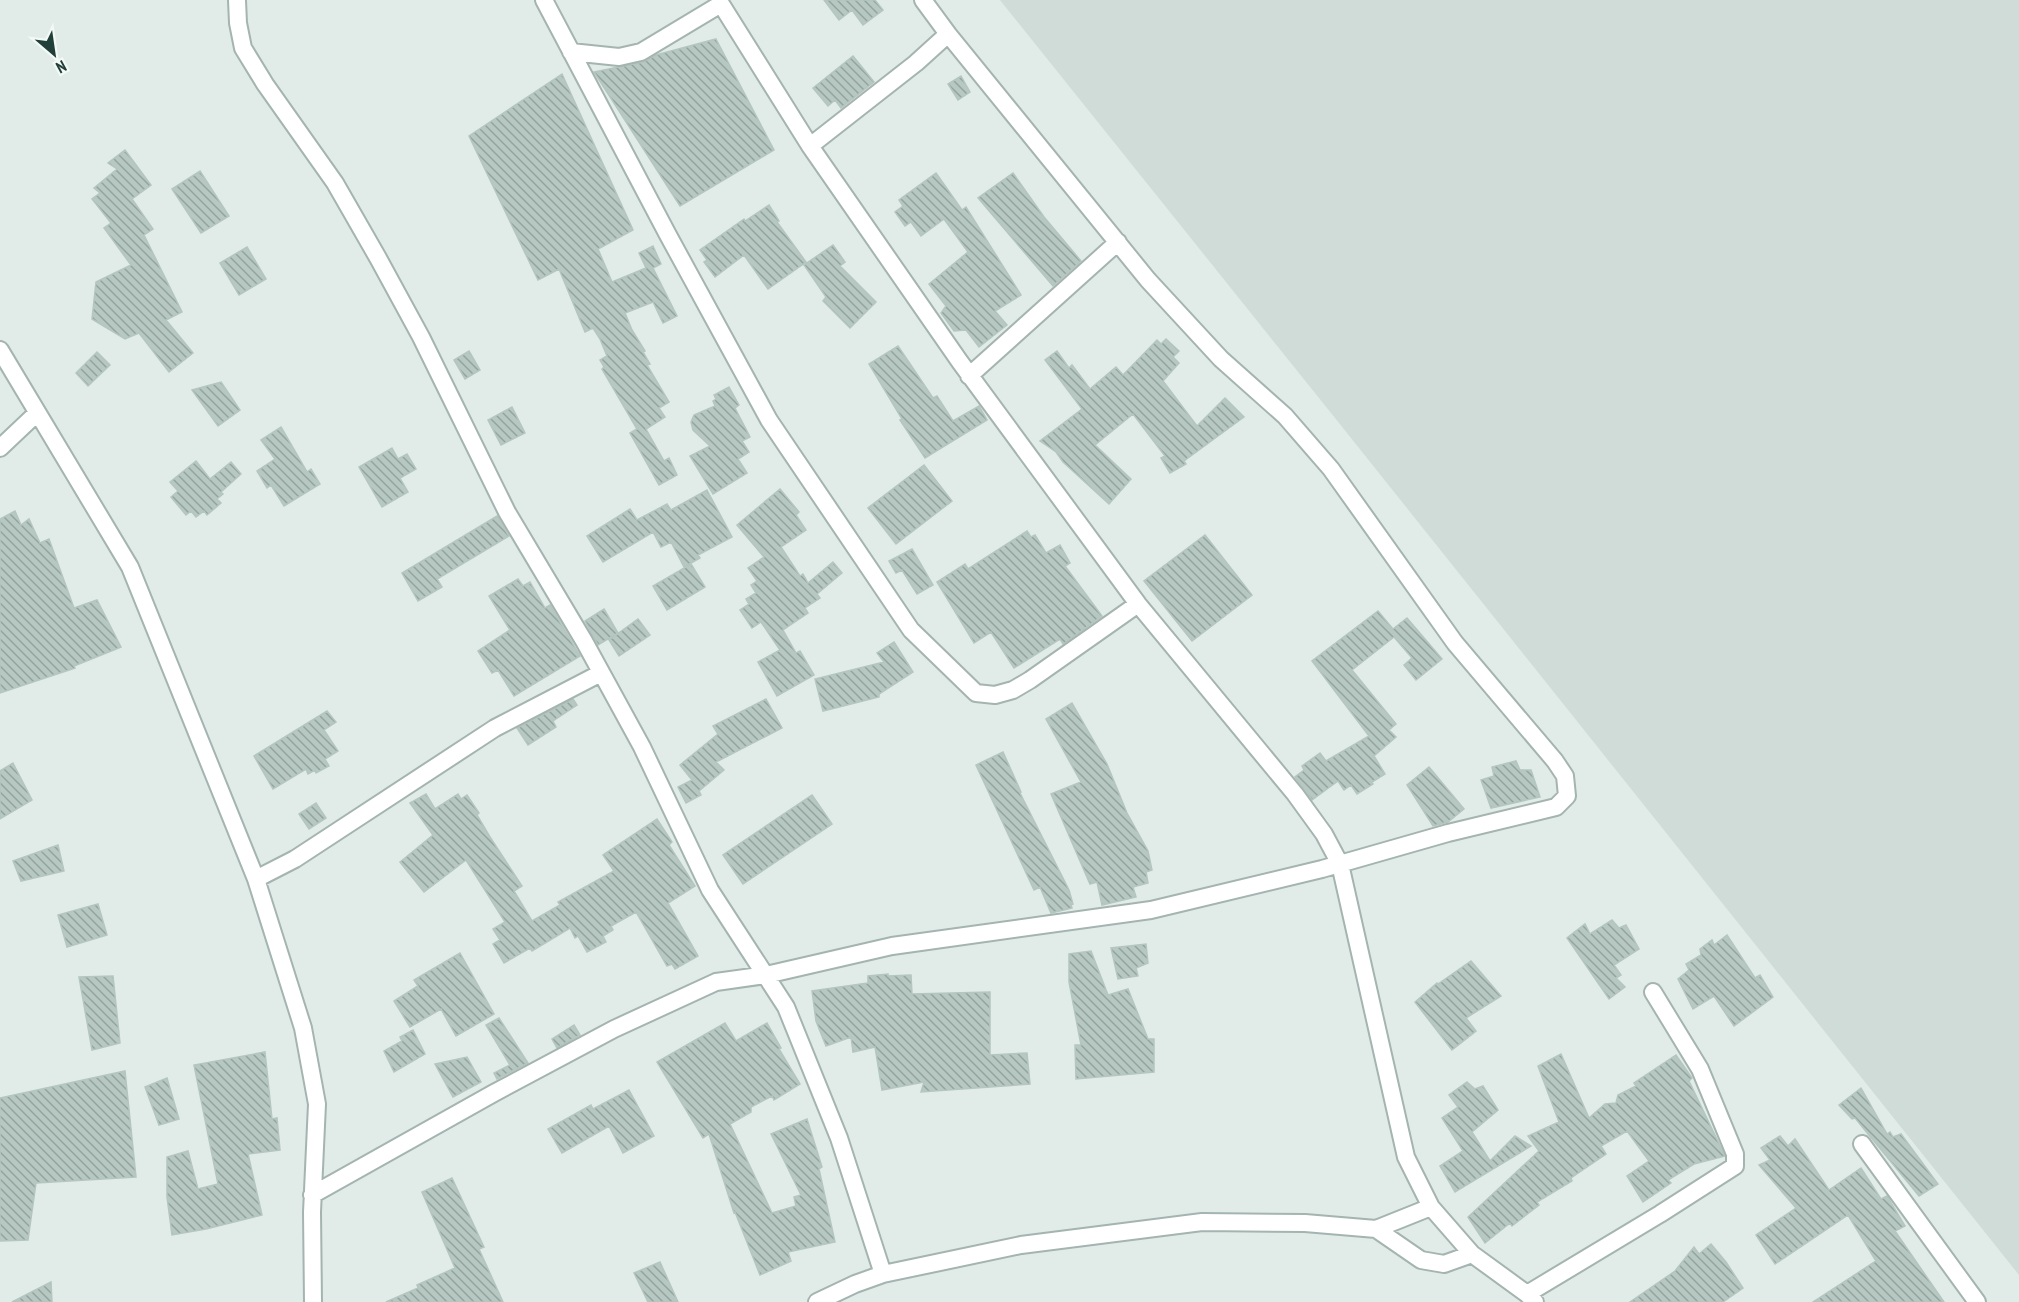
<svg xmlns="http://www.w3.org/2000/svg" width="2019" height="1302" font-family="'PT Sans Narrow',sans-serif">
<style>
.built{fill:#d0dcd7}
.building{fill:url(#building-back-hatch);stroke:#b4c6c0;stroke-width:1.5}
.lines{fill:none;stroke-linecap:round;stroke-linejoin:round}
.minor-casing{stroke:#a4b4b0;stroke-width:20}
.minor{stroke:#fff;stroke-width:16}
</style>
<defs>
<pattern id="building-back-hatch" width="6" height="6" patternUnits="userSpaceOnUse" patternTransform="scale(1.5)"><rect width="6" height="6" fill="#b7c7c1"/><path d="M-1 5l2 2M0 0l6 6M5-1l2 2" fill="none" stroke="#94a39e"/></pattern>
</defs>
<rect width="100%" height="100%" fill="#e1ece8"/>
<!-- built -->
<path class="built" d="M1000 0H2019V1275L1335 418Z"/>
<!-- building -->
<path class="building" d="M824 0H875L883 10 863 25 852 10 839 20Z
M716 39 774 150 680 206 594 72 643 62 656 55Z
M853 56 874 82 841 108 835 100 828 106 813 88Z
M562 74 633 230 598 249 612 282 646 268 639 253 653 246 661 264 653 268 677 316 663 323 653 302 625 313 632 330 645 351 643 352 650 364 647 365 669 402 659 408 665 417 646 429 664 461 669 458 677 475 659 485 630 433 637 429 602 369 604 367 600 360 607 356 600 339 593 328 585 332 559 269 538 280 469 136Z
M961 76 970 92 958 100 948 84Z
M125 150 151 185 132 199 153 229 144 235 182 312 166 320 193 353 169 372 139 333 125 339 92 319 96 282 131 265 104 228 111 223 92 199 100 193 94 188 117 169 108 163Z
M200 171 229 216 201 233 172 189Z
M936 173 962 210 966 207 1021 295 995 311 1007 325 979 347 966 330 954 331 941 313 946 306 929 284 968 252 944 219 921 236 911 222 905 226 895 212 903 206 899 200Z
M1013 173 1044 217 1081 261 1053 286 978 198Z
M769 205 779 221 777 222 806 262 768 289 744 255 715 277 704 262 707 260 700 250 744 219 745 221Z
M833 245 845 262 840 266 876 302 850 328 823 301 826 297 804 265Z
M247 247 266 279 239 295 220 263Z
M1166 339 1179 351 1173 357 1179 363 1163 381 1197 426 1225 398 1244 417 1184 461 1186 464 1170 473 1161 458 1165 456 1133 414 1095 445 1131 479 1109 504 1063 462 1056 452 1040 441 1082 409 1045 360 1057 351 1069 368 1072 365 1090 389 1116 367 1123 375 1157 340 1161 344Z
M898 346 933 398 937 396 953 421 979 406 987 420 925 458 900 420 902 419 869 364Z
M469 351 480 370 465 379 454 360Z
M97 352 110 365 88 386 76 373Z
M221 382 240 410 218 426 192 390Z
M729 387 739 405 735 408 750 437 742 441 749 452 738 459 747 473 713 494 690 456 710 446 693 430 691 422 694 415 715 406 713 401 716 399 714 395Z
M512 407 525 433 501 445 488 420Z
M281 427 307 472 311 469 320 484 284 506 271 485 267 488 257 471 275 459 261 440Z
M392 448 398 459 407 454 416 469 400 478 408 492 382 507 359 467Z
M196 461 210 479 231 462 241 474 221 492 223 494 217 499 221 503 207 515 204 511 196 517 191 511 186 515 171 497 178 491 170 482Z
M924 465 952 501 896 544 868 508Z
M780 489 799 512 796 515 806 530 781 547 800 576 803 574 808 583 833 562 842 573 817 594 820 598 805 608 808 613 783 630 796 653 800 651 814 675 777 696 758 662 780 650 761 622 752 628 740 610 749 604 746 599 756 593 751 585 757 581 748 568 764 557 737 525Z
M707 490 732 537 698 555 700 558 684 567 671 542 661 547 653 532 603 562 587 536 630 509 637 520 667 504 671 510Z
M15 511 21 525 29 519 40 543 49 539 74 608 97 600 121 647 74 666 75 668 0 693V519Z
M497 516 509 536 437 579 442 587 418 601 402 573Z
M1027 531 1031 537 1035 535 1046 553 1060 545 1070 563 1065 566 1102 616 1063 644 1060 639 1014 668 991 632 974 643 937 582 965 564 968 569Z
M1205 535 1252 595 1192 641 1144 581Z
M912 549 933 585 917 594 902 570 896 573 889 561Z
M691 564 705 587 667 610 653 586Z
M518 579 523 586 530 582 545 608 550 605 580 656 514 696 498 670 492 673 478 651 510 630 489 596Z
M604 609 618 633 598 645 585 621Z
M1378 611 1393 629 1407 618 1442 659 1416 680 1404 665 1412 658 1394 637 1352 670 1396 724 1389 730 1396 737 1374 756 1385 774 1372 782 1373 784 1357 794 1351 785 1344 790 1338 781 1312 800 1295 777 1304 770 1302 766 1320 753 1326 761 1369 736 1312 661Z
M638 619 650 635 619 656 609 640Z
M894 642 913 672 879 694V697L823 711 815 679 884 662 877 653Z
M573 699 577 705 553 721 556 727 528 745 517 728Z
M766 699 782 728 716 762 724 770 699 791 701 795 686 803 678 787 692 780 680 765 718 734 713 726Z
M1072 703 1107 764 1127 813 1148 851 1152 870 1146 872 1148 883 1133 887 1136 897 1102 905 1097 882 1090 884 1051 794 1081 782 1046 719Z
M327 711 336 722 324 730 338 751 325 759 329 766 316 773 315 770 308 774 306 769 273 789 254 756Z
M1003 752 1021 792 1020 793 1069 890 1073 904 1071 905 1072 908 1051 913 1040 887 1034 890 976 765Z
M1516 761 1520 770H1531L1540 797 1491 808 1481 780 1494 776 1492 767Z
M13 763 32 800 0 819V771Z
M1429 767 1464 809 1448 822 1433 826 1407 785Z
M426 794 435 809 458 794 461 799 467 795 479 813 477 815 490 837 522 886 514 891 532 921 560 905 558 902 614 871 603 855 657 819 672 842 669 845 695 886 668 903 698 956 675 969 672 964 667 966 636 912 611 926 613 930 603 936 606 942 587 952 578 936 575 938 570 928 532 951 530 948 504 963 493 944 500 940 493 929 505 922 466 860 424 892 400 862 433 835 410 803Z
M812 795 832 824 743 884 723 855Z
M316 803 326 818 309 829 299 814Z
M58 845 64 871 21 881 13 861Z
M98 904 107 935 67 947 58 915Z
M1612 920 1619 928 1626 925 1639 949 1614 965 1621 975 1616 978 1625 987 1609 999 1567 938 1585 924 1590 934Z
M1727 935 1755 978 1760 975 1773 997 1734 1026 1714 996 1693 1009 1678 979 1689 970 1686 964 1701 955 1700 949 1712 940 1714 945Z
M1146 944 1148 963 1136 968 1138 976 1118 979 1111 948Z
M1091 951 1108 995 1128 989 1148 1039H1154V1072L1076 1079 1075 1045H1081L1069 982V954Z
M460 953 494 1014 456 1036 441 1009 410 1027 394 1001 418 986 414 980Z
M1471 961 1501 996 1466 1018 1476 1031 1452 1050 1415 1002 1437 983 1438 984Z
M888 974V976L911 975 912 994 990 992V1055L1027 1053 1030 1084 921 1092 924 1082 882 1090 875 1047 853 1052 851 1037 826 1046 816 1021 812 991 868 983V976Z
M113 976 120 1043 92 1050 79 977Z
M499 1018 528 1063 497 1079 494 1073 510 1065 486 1025Z
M725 1023 736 1041 767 1023 781 1048 779 1049 800 1084 774 1100 772 1096 751 1107V1112L730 1124 772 1213 796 1206 794 1197 801 1195 771 1134 807 1119 822 1167 819 1169 835 1242 788 1252 791 1261 760 1275 735 1212 734 1213 709 1134 703 1138 657 1062Z
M574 1025 580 1035 557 1048 552 1039Z
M413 1030 425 1054 394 1072 384 1051 402 1041 400 1037Z
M265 1052 272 1119 277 1118 280 1150 248 1154 262 1215 206 1229 172 1235 167 1197V1157L188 1151 198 1189 218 1184 194 1065Z
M1561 1054 1589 1118 1605 1104 1616 1103 1618 1095 1636 1086 1634 1083 1676 1055 1692 1078 1689 1081 1725 1156 1694 1164 1668 1180 1671 1183 1643 1202 1627 1176 1649 1161 1627 1131 1601 1146 1606 1154 1571 1178 1572 1181 1537 1202 1539 1205 1512 1226 1510 1223 1485 1243 1468 1217 1539 1151 1528 1136 1559 1122 1538 1066Z
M467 1057 481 1082 453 1097 435 1064Z
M125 1071 136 1177 36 1183 28 1240 0 1241V1098Z
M167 1078 179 1119 159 1125 145 1087Z
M1467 1082 1475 1089 1483 1086 1498 1110 1472 1132 1490 1161 1515 1136 1531 1146 1455 1192 1440 1166 1463 1151 1442 1118 1458 1107 1449 1095Z
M1861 1088 1887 1134 1890 1132 1893 1137 1901 1134 1938 1184 1919 1196 1855 1118 1852 1119 1839 1105Z
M629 1090 654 1136 623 1153 609 1126 562 1153 548 1129 591 1105 593 1109Z
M1780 1136 1788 1146 1795 1139 1829 1190 1861 1168 1881 1199 1887 1196 1905 1226 1895 1231 1944 1302H1813L1876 1261 1848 1215 1775 1264 1756 1235 1796 1208 1759 1165 1770 1160 1761 1148Z
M452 1178 484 1247 479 1249 503 1302H386L418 1288 417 1285 455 1268 422 1192Z
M1711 1244 1726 1262 1743 1288 1723 1302H1630L1675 1271 1694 1247 1699 1254Z
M660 1262 678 1302H648L634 1273Z
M51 1282 52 1302H12Z"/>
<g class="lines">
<defs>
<path id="minor" d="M237 0 238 23 243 48 265 84 335 183 378 258 421 337 507 512 584 641 642 747 710 890 786 1007 839 1138 883 1274 855 1284 817 1302
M544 0 668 235 769 420 911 630 976 693 995 695 1013 690 1030 680 1138 604
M571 52 619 57 641 52 721 4 810 146 960 362 1138 604 1295 794 1324 834 1340 864 1406 1157 1431 1207 1472 1254 1527 1294 1535 1302
M810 146 916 63 948 34
M0 350 130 567 256 879 303 1028 317 1104 312 1212 313 1302
M969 376 1118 242
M0 448 37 413
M256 879 295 859 495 728 601 673
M1862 1144 1977 1302
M312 1195 494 1093 614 1029 716 982 766 975 892 946 1151 910 1322 869 1448 833 1556 807 1567 796 1565 776 1555 761 1455 643 1331 469 1285 416 1221 359 1148 280 948 34 923 0
M1376 1229 1421 1260 1444 1264 1472 1254
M883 1274 1021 1245 1202 1222 1305 1223 1376 1229 1431 1207
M1527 1294 1660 1214 1735 1166V1154L1700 1069 1653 992"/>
</defs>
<!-- minor casing -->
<use href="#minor" class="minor-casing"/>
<!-- minor -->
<use href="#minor" class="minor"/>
</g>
<!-- north arrow -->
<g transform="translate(54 54) rotate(151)" stroke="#f2f9f6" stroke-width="4.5" paint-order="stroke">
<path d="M0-4.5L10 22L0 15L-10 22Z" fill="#213e38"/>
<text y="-9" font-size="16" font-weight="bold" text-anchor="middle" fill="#213e38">N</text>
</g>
</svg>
